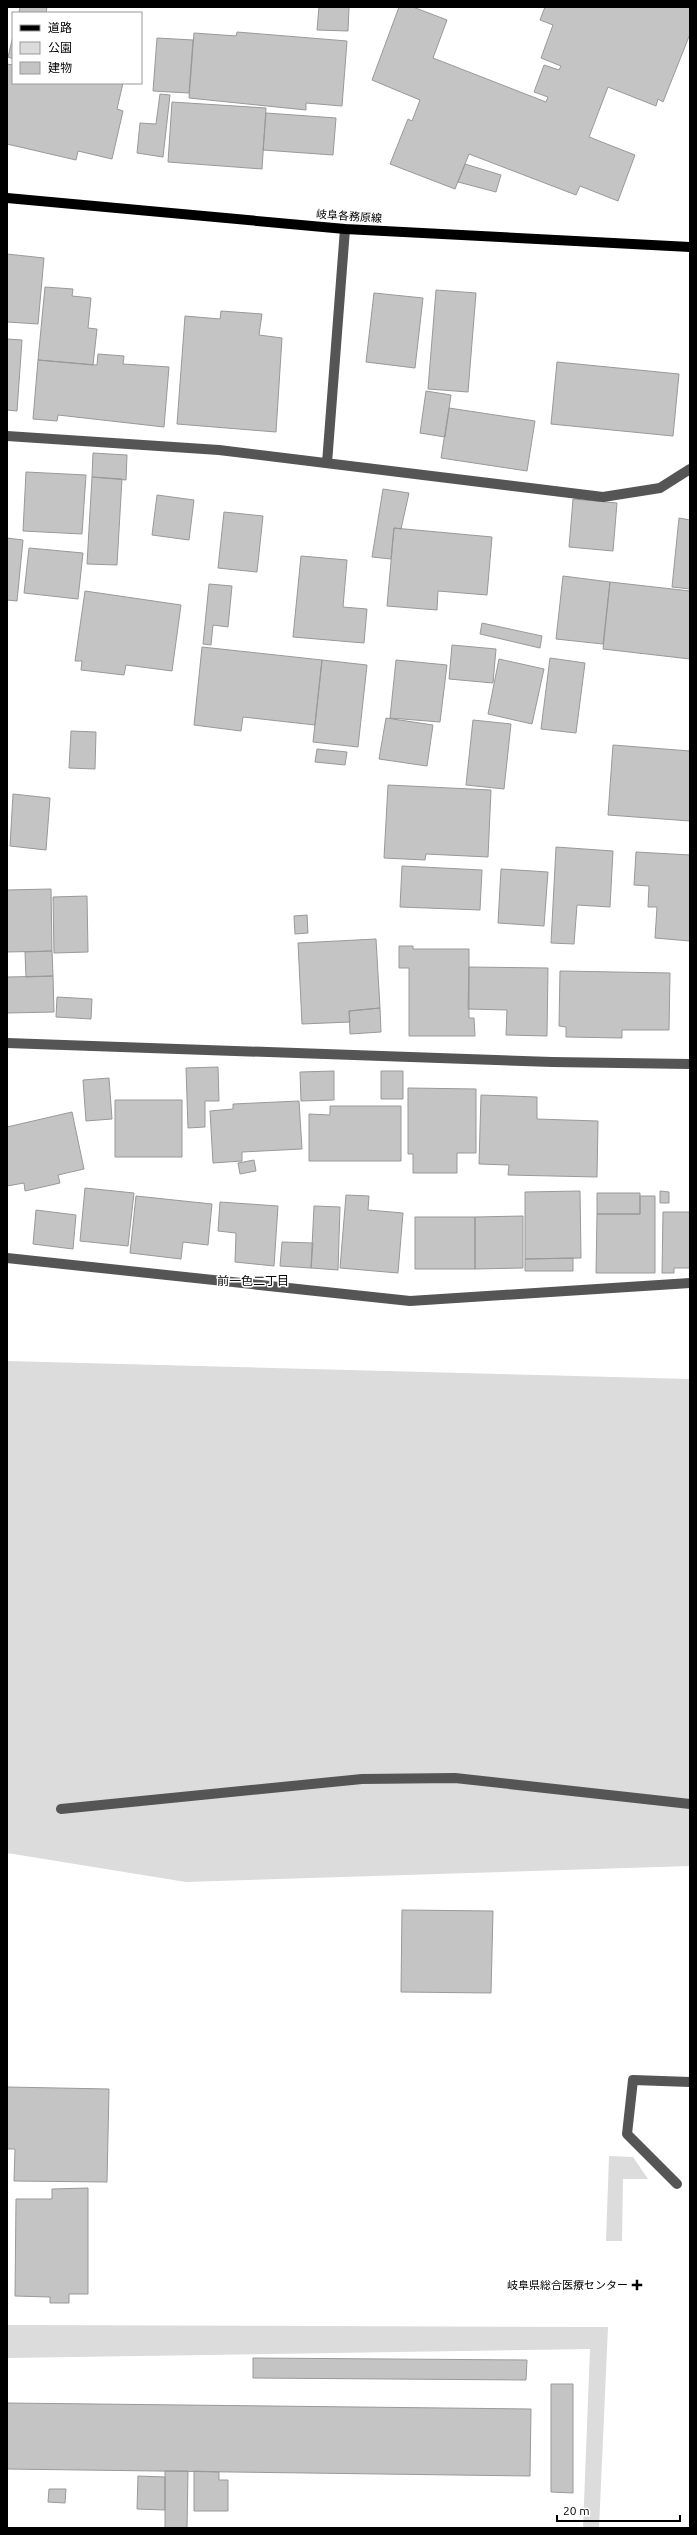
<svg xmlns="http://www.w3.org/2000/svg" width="697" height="2535" font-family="Ubuntu,'Noto Sans JP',sans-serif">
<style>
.green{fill:#dcdcdc}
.building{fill:#c4c4c4;stroke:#999}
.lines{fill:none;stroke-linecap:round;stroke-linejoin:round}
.minor{stroke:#555;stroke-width:10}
.major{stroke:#000;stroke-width:10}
.poi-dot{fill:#000;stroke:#fff;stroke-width:1.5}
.labels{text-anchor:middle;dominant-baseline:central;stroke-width:3;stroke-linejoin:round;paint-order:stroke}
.street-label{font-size:11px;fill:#000;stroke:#fff}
.poi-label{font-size:11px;fill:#000;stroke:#fff;text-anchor:end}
.neighbourhood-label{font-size:12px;fill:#000;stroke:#fff}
</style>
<rect width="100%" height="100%" fill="#fff"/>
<!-- green -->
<path class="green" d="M7 1361 690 1379V1866L186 1882 7 1853Z
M609 2156 633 2157 648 2179H623L622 2241H606Z
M7 2325 608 2327 599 2528H583L590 2349 7 2358Z"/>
<!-- building -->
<path class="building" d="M20 7H47L46 13H19Z
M319 7H349L348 31 317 30Z
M399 7H413L447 20 433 58 546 102 548 97 534 92 544 65 559 70 561 66 541 58 553 25 540 20 545 7H690V34L663 102 658 99 656 106 608 87 589 137 635 155 618 201 580 186 576 195 469 154 455 189 390 164 408 119 412 121 420 100 372 80Z
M237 32 347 41 342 106 306 103V110L189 98 194 33 236 36Z
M13 36V59L8 57Z
M157 38 193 40 189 93 153 91Z
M7 64 13 65V83H123L117 109 123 111 112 159 78 151 76 160 7 144Z
M160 94 170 95 163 157 137 153 140 123 156 124Z
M172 102 266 108 262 169 168 162Z
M266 113 336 118 333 155 263 150Z
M465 164 501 175 496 192 458 182Z
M7 254 44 258 38 324 7 322Z
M45 287 73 289 72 296 91 298 88 328 97 329 93 365 38 360Z
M436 290 476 293 468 392 428 389Z
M374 293 423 298 415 368 366 362Z
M221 311 262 314 259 335 282 338 276 432 177 424 185 316 220 319Z
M7 339 22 340 17 411 7 410Z
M98 354 124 356 123 364 169 367 164 427 58 415 57 421 33 419 38 360 97 365Z
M557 362 679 374 673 436 551 424Z
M426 391 451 395 445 437 420 433Z
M449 408 535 421 527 471 441 458Z
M93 453 127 455 126 480 92 477Z
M26 472 86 475 82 534 23 531Z
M92 477 122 479 117 565 87 564Z
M383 489 409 493 401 529 394 528 391 559 372 557Z
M157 495 194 500 189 540 152 535Z
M573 499 617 503 613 551 569 547Z
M224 512 263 516 257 572 218 568Z
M679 518 690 520V589L672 587Z
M394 528 492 537 487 595 438 591 437 610 387 606Z
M7 538 23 540 17 601 7 600Z
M29 548 83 553 78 599 24 593Z
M301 556 347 560 343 607 367 609 364 643 293 637Z
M563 576 610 582 603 644 556 639Z
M610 582 690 591V659L603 649Z
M209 584 232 586 228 627 213 625 211 645 203 644Z
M85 591 181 605 172 671 126 665 124 675 81 670 82 661H75Z
M482 623 542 636 540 648 480 634Z
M452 645 496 649 493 683 449 679Z
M202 647 322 660 315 725 243 717 241 731 194 725Z
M550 658 585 663 576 733 541 729Z
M499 659 544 669 532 724 488 714Z
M322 660 367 665 358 747 313 742Z
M396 660 447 665 440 722 390 718Z
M386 718 433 725 427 766 379 759Z
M473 720 511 724 504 789 466 785Z
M71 731 96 732 95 769 69 768Z
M613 745 690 751V821L608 815Z
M317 749 347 752 345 765 315 762Z
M388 785 491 790 488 857 426 854 425 860 384 858Z
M13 794 50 798 46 850 10 846Z
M556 847 613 851 610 907 577 905 574 944 551 943Z
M636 852 690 855V941L655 938 657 907H648L649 886 634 885Z
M402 866 482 870 480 910 400 907Z
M501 869 548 872 544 926 498 923Z
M51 889 52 951 7 952V890Z
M87 896 88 952 54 953 53 897Z
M307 915 308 933 295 934 294 916Z
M376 939 380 1008 349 1011 350 1022 302 1024 298 943Z
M399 946H413V949H469V1018H474L475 1036H409V968H399Z
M52 951 53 976 26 977 25 952Z
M469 967 548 968 547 1036 506 1035 507 1010 468 1009Z
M560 971 670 973 669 1030H622V1038L566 1037V1027L559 1026Z
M53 976 54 1012 7 1013V977Z
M57 997 92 999 91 1019 56 1017Z
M380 1008 381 1032 350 1034 349 1011Z
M218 1067 219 1101H205V1127L188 1128 186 1068Z
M334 1071V1100L301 1101 300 1072Z
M381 1071H403V1099H381Z
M109 1078 112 1119 86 1121 83 1080Z
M408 1088 476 1089V1153H457V1173H413V1154H408Z
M481 1095 537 1097V1119L598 1121 597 1177 508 1175 509 1165 479 1164Z
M115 1100H182V1157H115Z
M299 1101 302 1149 242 1152V1161L213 1163 210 1111 233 1109V1104Z
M330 1106H401V1161H309V1114L330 1115Z
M72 1112 84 1169 58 1175 60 1183 25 1191 24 1183 7 1186V1127Z
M254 1160 256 1171 240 1174 238 1163Z
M85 1188 134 1193 128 1246 80 1241Z
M580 1191 581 1258 525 1259V1192Z
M660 1191 669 1192V1203H660Z
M597 1193H640V1214H597Z
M346 1195 369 1196 368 1210 403 1213 398 1273 340 1268Z
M136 1196 212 1204 208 1245 183 1242 181 1259 130 1253Z
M640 1196H655V1273H596L597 1214H640Z
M220 1202 278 1206 274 1266 235 1262 236 1233 218 1231Z
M314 1206 340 1207 338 1270 311 1268Z
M36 1210 76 1215 73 1249 33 1244Z
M663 1212H690V1268H674V1273H662Z
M523 1216V1268L475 1269V1217Z
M415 1217H475V1269H415Z
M282 1242 313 1243 311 1268 280 1266Z
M573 1258V1271H525V1259Z
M402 1910 493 1911 491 1993 401 1992Z
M7 2087 109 2089 107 2182 14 2181 15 2149H7Z
M88 2188V2294H69V2303H50V2297L15 2296 16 2199H52V2189Z
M253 2358 527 2360 526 2380 253 2378Z
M551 2384H573V2493L551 2492Z
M7 2403 531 2409 530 2476 7 2469Z
M165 2471H188L187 2528H165Z
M194 2471 219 2472V2480H228V2511H194Z
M138 2476 165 2477V2510L137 2509Z
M49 2489H66L65 2503 48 2502Z"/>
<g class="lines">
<!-- minor -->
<path class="minor" d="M7 436 219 450 603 497 660 488 690 469
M327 463 345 229
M7 1043 552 1062 690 1064
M7 1258 410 1301 690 1283
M61 1809 362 1779 455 1778 690 1804
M677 2184 627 2134 633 2080 690 2082"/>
<!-- major -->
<path class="major" d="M7 198 345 229 690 247"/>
</g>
<!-- markers -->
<path class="poi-dot" d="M635 2279h4v4h4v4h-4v4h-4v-4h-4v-4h4z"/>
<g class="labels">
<!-- street labels -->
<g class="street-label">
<text transform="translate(349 216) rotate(4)">岐阜各務原線</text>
</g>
<!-- poi labels -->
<g class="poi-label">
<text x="628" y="2285">岐阜県総合医療センター</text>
</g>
<!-- neighbourhood labels -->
<g class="neighbourhood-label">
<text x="253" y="1280">前一色二丁目</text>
</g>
</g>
<!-- border -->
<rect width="697" height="2535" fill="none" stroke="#000000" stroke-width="16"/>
<!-- legend -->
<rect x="12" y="12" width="130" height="72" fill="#ffffff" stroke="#999999"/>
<rect x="20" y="25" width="20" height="6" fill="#000000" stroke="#999999"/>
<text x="48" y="32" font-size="12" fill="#000000">道路</text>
<rect x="20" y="42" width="20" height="12" fill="#dcdcdc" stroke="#999999"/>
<text x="48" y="52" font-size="12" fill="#000000">公園</text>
<rect x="20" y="62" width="20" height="12" fill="#c4c4c4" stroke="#999999"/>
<text x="48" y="72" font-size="12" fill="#000000">建物</text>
<!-- scale -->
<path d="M557 2515v6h123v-6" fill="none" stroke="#000000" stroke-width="2"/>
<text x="563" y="2515" font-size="12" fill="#000000" stroke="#ffffff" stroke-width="3" paint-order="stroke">20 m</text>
</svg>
